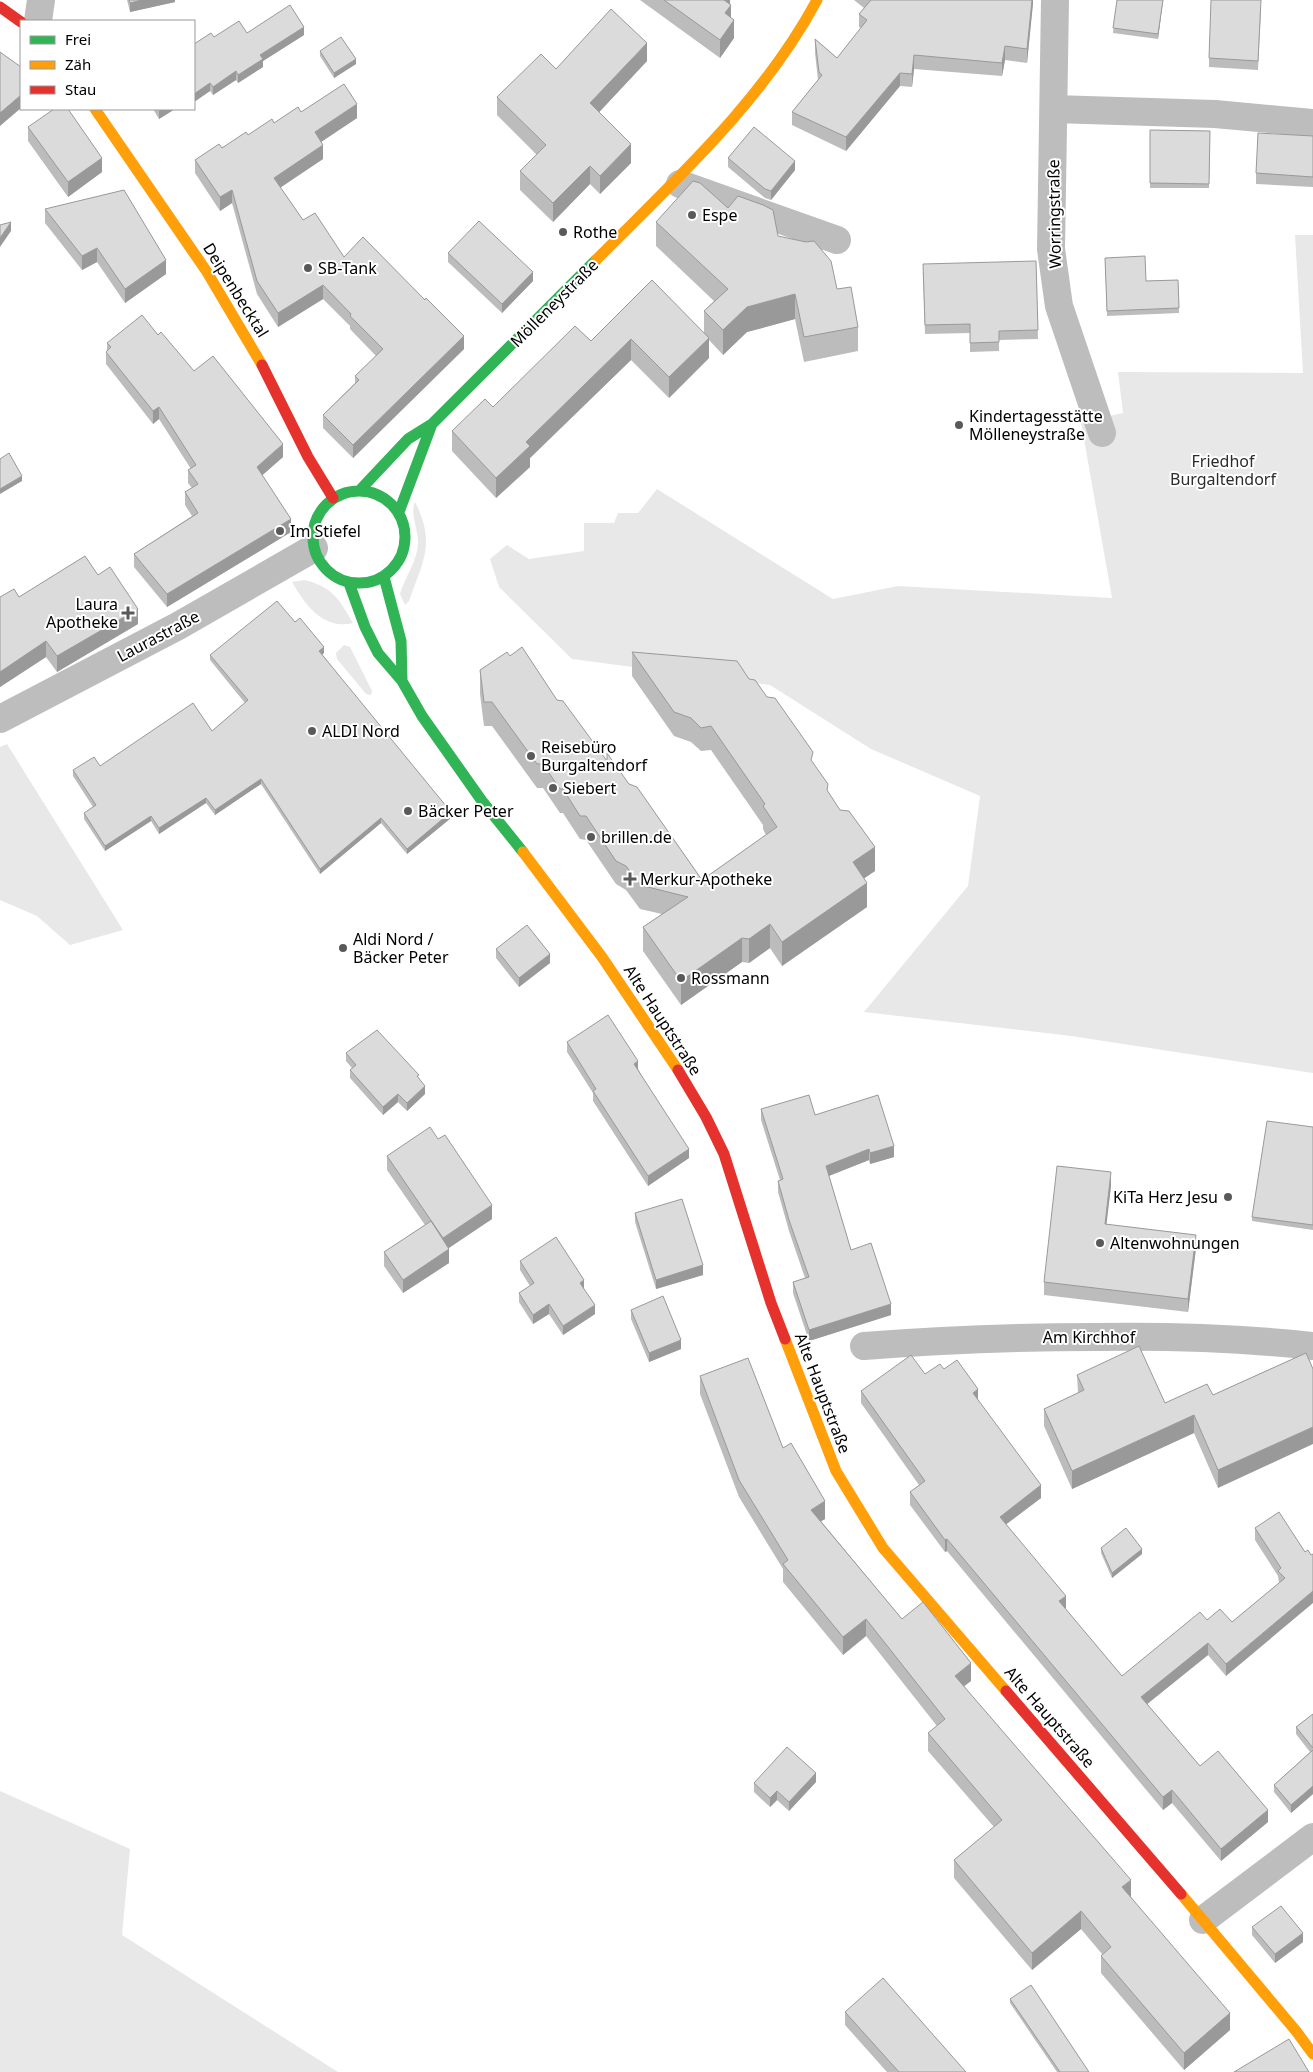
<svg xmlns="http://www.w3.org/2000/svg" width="1313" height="2072" font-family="'Noto Sans',sans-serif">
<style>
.green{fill:#e8e8e8}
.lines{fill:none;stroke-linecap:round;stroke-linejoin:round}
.street{stroke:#bdbdbd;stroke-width:28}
.fast{stroke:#30b455;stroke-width:11}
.slow{stroke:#ff9f0a;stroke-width:11}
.jam{stroke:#e5322d;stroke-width:11}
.wall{fill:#bcbcbc}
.shaded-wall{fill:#999}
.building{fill:#dbdbdb;stroke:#999}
.poi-dot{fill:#595959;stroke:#fff;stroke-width:2}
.labels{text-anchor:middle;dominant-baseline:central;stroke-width:4;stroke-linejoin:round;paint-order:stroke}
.street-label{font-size:16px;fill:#000;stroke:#fff}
.poi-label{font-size:16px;fill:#000;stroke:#fff;text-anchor:start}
.park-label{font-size:16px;fill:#2c2c2c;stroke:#fff}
</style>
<rect width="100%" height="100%" fill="#fff"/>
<!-- green -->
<path class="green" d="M1295 235H1313V1073L1071 1036 864 1012 968 886 980 796 871 749 770 685 572 659 499 587 490 559 507 545 529 559 584 551V523H614L618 513H638L657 489 833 599 898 586 1112 598 1081 422 1123 413 1118 372 1303 373Z
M415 502C436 543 423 561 409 601L405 605 400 594C405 577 418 560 418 542 418 529 410 513 415 502Z
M304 580C333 587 339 599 353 623 322 630 305 604 292 582Z
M344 645 350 647 372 691 371 695 366 694 337 659 336 653Z
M7 744 123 930 70 945 37 916 0 900V747Z
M0 1791 130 1849 122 1935 338 2072H0Z"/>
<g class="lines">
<!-- street -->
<path class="street" d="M1055 0 1051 249 1059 306 1102 433
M38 21 41 0
M1054 109 1215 114 1313 123
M680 184 837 240
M0 719 178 626 314 548
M864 1346C942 1340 1019 1337 1096 1337 1169 1336 1241 1338 1313 1346
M1203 1920 1313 1837"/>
<!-- fast -->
<path class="fast" d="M360 490 408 439 432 424 596 260
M313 537a46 46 0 1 1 92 0a46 46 0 1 1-92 0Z
M399 512 432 424
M384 577 401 641 402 681
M349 583 365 627 378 653 402 681 422 716 482 801 523 852"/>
<!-- slow -->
<path class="slow" d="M95 109 207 272 262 365
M596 260C676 179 763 101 817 0
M523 852 602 957 678 1070
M785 1339 836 1471 883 1548 1006 1691
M1181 1894 1296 2031 1313 2054"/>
<!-- jam -->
<path class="jam" d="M0 7 21 22
M262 365 308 457 333 498
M678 1070 706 1117 724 1154 771 1303 785 1339
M1006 1691 1181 1894"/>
</g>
<!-- wall -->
<path class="wall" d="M127 0H175V2L130 12Z
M640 0H730L731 18 734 38 720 58Z
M854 0H1033L1027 63 1005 60 1002 76 914 69 912 87 900 86 846 151 792 125V112L818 80 815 53V39L837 58 861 28 859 27V14L864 8Z
M1117 0H1163L1158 39 1113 33Z
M1261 9 1258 70 1209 67V58Z
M247 33 304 35 263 61V67L238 83 236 80 213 95 210 91 194 102V44L214 37Z
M320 51 356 64 334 78 320 56Z
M647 61 599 112 631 163 600 194 590 184 553 222 520 190V171L537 155 497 115V97L556 69Z
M153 109H175L159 119Z
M301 112 357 118 321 142 323 159 280 187 303 220 344 257 464 349 353 458 323 428V415L355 383V376L376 356 350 329V326L323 299 278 327 257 294 232 203 220 211 195 173V160L274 123Z
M28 127 102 172 68 197 28 141Z
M1150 130 1210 131 1209 188H1150Z
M1313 136V187L1256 184V173Z
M728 158 795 170 771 200 765 198 728 167Z
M728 208 778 236 837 289 858 327V351L804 362 795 319 747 332 723 355 709 340V358L669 398 631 360 530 458V467L496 498 452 451V431L493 407 591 341 704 333V311L714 301 656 246V222Z
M45 209 166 274 125 303 97 262 82 270 45 223Z
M448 253 533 281 502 313 448 262Z
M1105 258 1146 281 1178 280 1179 313 1107 316Z
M1036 261 1038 339 999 340V351L970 352V333L925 334 923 273Z
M158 335 194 371 283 457 262 475 291 532 167 607 134 567V554L192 516 185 505V492L192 488 188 483V470L191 469 159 419 153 424 106 364V352L107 350V343Z
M98 575 138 624 57 672 46 657 0 687V597H19Z
M632 652 749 679 813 763 828 792 875 871 864 878 867 907 782 966 770 948 749 963 742 962 681 1005 643 951V927L662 914 640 909 626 890 616 884 586 840 580 839 563 813H560L543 788H537L492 726H484L480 694V670L510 656 557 700 607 761 629 784 702 880 766 835 763 829V825L711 750 701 751 691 742 674 736 632 676Z
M324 653 322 654 451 818 407 854 381 823 320 874 261 784 215 815 206 803 159 834 151 821 105 851 84 819V813L93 807 73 776V770L100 766 212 731 245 703 210 660V655Z
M496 949 550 963 519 987 496 958Z
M567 1042 638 1069 689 1158 648 1186 593 1101V1093L567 1052Z
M346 1053 419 1078 425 1094 407 1111 398 1102 383 1115 350 1078V1070L352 1068 346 1061Z
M761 1109 815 1115 894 1157 870 1164 869 1160 829 1176 851 1250 891 1315 809 1341 793 1293V1282L805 1278 789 1231 778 1192V1181L780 1180 761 1120Z
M1313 1127V1230L1252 1221V1217Z
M387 1156 492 1219 448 1248 449 1263 403 1293 384 1266V1252L425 1225 387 1170Z
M1111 1186 1106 1224 1196 1248 1188 1312 1044 1295V1282Z
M635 1213 703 1275 656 1289 635 1222Z
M520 1261 584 1289 595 1314 563 1335 549 1314 533 1324 519 1302V1293L530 1286 520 1270Z
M631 1310 681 1349 649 1362 631 1319Z
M1306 1353 1218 1488 1194 1433 1072 1489 1044 1426V1409L1078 1393 1077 1375 1165 1403 1213 1395Z
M944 1369 978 1400 1041 1498 1006 1524 1066 1608 1065 1609 1122 1676 1207 1620 1232 1622 1279 1583 1278 1576 1255 1540V1528L1305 1552 1226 1676 1208 1655 1147 1704 1200 1766 1268 1822 1221 1861 1172 1803 1163 1810 947 1551 945 1552 910 1505V1492L919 1485 861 1403V1391Z
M700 1376 783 1448 825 1519 821 1521 902 1619 971 1681 964 1686 1131 1897 1230 2030 1184 2070 1101 1973V1956L1102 1954 1081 1929 1032 1970 954 1878V1860L994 1827 928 1751V1733L937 1726 866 1636 843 1655 783 1582V1569L739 1497 700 1394Z
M1101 1548 1142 1554 1112 1578 1101 1553Z
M1313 1714V1794L1291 1813 1274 1792V1785L1310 1752 1296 1734V1727Z
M816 1782 789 1811 777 1800 770 1807 754 1792V1783Z
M1252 1927 1303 1942 1275 1963 1252 1935Z
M1010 1999 1089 2072H1057L1010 2003Z
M845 2012 966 2072H887L845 2025Z"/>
<!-- shaded-wall -->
<path class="shaded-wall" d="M142 0H175V2L130 12V3Z
M723 0H730V7Z
M1032 0H1033V4L1027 63V49Z
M1163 0 1158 39V34Z
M731 5V22L725 13Z
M734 20V38L720 58V40Z
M304 27V35L263 61V67L238 83V75L260 55Z
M647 43V61L590 122V103Z
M1005 46V60L1002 76V63Z
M914 55V69L912 87V74Z
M356 59V64L334 78V73Z
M236 71V80L213 95V87Z
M900 73V86L846 151V137Z
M210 83V91L194 102V94Z
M21 95V108L0 126V113Z
M357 104V118L315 146V132Z
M162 109H175L159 119V111Z
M631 144V163L600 194V176Z
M323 145V159L274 192V178Z
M102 158V172L68 197V182Z
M795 161V170L771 200V191Z
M590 166V184L553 222V203Z
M232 190V203L220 211V197Z
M11 222V231L0 247V238Z
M97 248V262L82 270V256Z
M166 260V274L125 303V289Z
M533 272V281L502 313V304Z
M323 285V299L278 327V313Z
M795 294V319L747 332 723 355V330L747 307Z
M464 336V349L353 458V445Z
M709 338V358L669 398V377Z
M631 339V360L530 458V467L496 498V478L526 442Z
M159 407V419L153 424V411Z
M283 444V457L257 480V467Z
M22 476V481L0 494V489Z
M291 519V532L167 607V594Z
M138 609V624L57 672V656Z
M46 641V657L0 687V672Z
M324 647V653L319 657V651Z
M261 779V784L215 815V810Z
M206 798V803L159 834V828Z
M451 812V818L407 854V849Z
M151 816V821L105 851V846Z
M381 818V823L320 874V869Z
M875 847V871L853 886V862Z
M867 883V907L782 966V942Z
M770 924V948L749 963V939Z
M742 938V962L681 1005V981Z
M550 954V963L519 987V978Z
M638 1061V1071L634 1064Z
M425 1086V1094L407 1111V1103Z
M398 1094V1102L383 1115V1107Z
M894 1146V1157L870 1164V1153Z
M689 1149V1158L648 1186V1176Z
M869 1149V1160L826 1177V1166Z
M1111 1172V1186L1105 1237V1224Z
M492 1205V1219L443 1252V1238Z
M1196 1235V1248L1188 1312V1299Z
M449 1249V1263L403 1293V1280Z
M703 1265V1275L656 1289V1280Z
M584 1280V1290L580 1283Z
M549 1304V1314L533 1324V1315Z
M891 1304V1315L809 1341V1330Z
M595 1305V1314L563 1335V1326Z
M681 1340V1349L649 1362V1353Z
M978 1389V1402L973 1393Z
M1194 1415V1433L1072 1489V1471Z
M1313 1427V1444L1218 1488V1470Z
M1041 1485V1498L1000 1529V1517Z
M825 1501V1519L811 1527V1510Z
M947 1539V1551L945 1552V1540Z
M1142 1549V1554L1112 1578V1573Z
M1313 1591V1603L1226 1676V1664Z
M1066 1596V1608L1059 1614V1601Z
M866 1619V1636L843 1655V1637Z
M1208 1643V1655L1141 1709V1697Z
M971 1663V1681L955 1693V1676Z
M816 1773V1782L789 1811V1802Z
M1313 1786V1794L1291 1813V1805Z
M1172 1790V1803L1163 1810V1797Z
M777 1791V1800L770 1807V1798Z
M1268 1810V1822L1221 1861V1849Z
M1131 1880V1898L1122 1887Z
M1081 1911V1929L1032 1970V1953Z
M1303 1933V1942L1275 1963V1954Z
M1230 2013V2030L1184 2070V2053Z"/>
<!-- building -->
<path class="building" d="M129 0H142L130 3Z
M664 0H724L731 5 725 13 734 20 720 40Z
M871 0H1032L1027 49 1005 46 1002 63 914 55 912 74 900 73 846 137 792 112 822 75 819 72 815 39 837 58 867 20 859 14Z
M1117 0H1163L1158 34 1113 28Z
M1211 0H1261L1258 61 1209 58Z
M290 5 304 27 260 55 263 59 238 75 236 71 213 87 210 83 194 94V44L211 33 214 37 239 21 247 33Z
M611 9 647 43 590 103 631 144 600 176 590 166 553 203 520 171 546 145 497 97 541 54 556 69Z
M341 37 356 59 334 73 320 51Z
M0 52 21 67V95L0 113Z
M344 84 357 104 315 132 323 145 274 178 303 220 315 213 344 257 363 237 425 300 426 298 464 336 353 445 323 415 359 380 355 376 383 349 350 316 351 314 323 285 278 313 257 281 232 190 220 197 195 160 219 144 222 148 246 132 248 135 272 119 274 123 298 107 301 112Z
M54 109H68L102 158 68 182 28 127Z
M754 127 795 161 771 191 765 189 728 158Z
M1150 130 1210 131 1209 184 1150 183Z
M1258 133 1313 136V177L1256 173Z
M693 181 700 183 728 208 738 196 763 205 773 210 778 236 806 242 814 241 831 261 837 289 851 287 858 327 804 337 795 294 747 307 723 330 704 311 728 289 656 222Z
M124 190 166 260 125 289 97 248 82 256 45 209Z
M479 221 533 272 502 304 448 253Z
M11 222 0 238V225Z
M1145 256 1146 281 1178 280 1179 308 1107 311 1105 258Z
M1036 261 1038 330 999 331V342L970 343V324L925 325 923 264Z
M652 280 709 338 669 377 631 339 526 442 530 446 496 478 452 431 485 399 493 407 575 326 591 341Z
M142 315 158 335 161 332 194 371 213 356 283 444 257 467 291 519 167 594 134 554 198 513 185 492 198 484 188 470 196 465 159 407 153 411 106 352 111 347 107 343Z
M9 453 22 476 0 489V459Z
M85 556 98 575 110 567 138 609 57 656 46 641 0 672V597L14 589 19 597Z
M277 601 295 622 300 618 324 647 319 651 451 812 407 849 381 818 320 869 261 779 215 810 206 798 159 828 151 816 105 846 84 813 96 805 73 770 94 757 100 766 193 703 212 731 248 700 210 655Z
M522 647 557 700 563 701 607 761V753L629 784 637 787 702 880 777 827 763 806 765 804 711 726 701 728 691 718 674 712 632 652 737 661 749 679 755 680 767 697 775 698 813 752 811 760 828 784 827 790 840 810 849 811 875 847 853 862 867 883 782 942 770 924 749 939 742 938 681 981 643 927 688 897 640 885 626 866 616 861 586 816H580L563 789H560L543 764H537L492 702H484L480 670 507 652 510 656Z
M527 925 550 954 519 978 496 949Z
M608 1015 638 1061 634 1064 689 1149 648 1176 593 1091 596 1089 567 1042Z
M377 1030 419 1075 417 1076 425 1086 407 1103 398 1094 383 1107 350 1070 356 1065 346 1053Z
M809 1095 815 1115 878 1095 894 1146 870 1153 869 1149 826 1166 851 1250 871 1243 891 1304 809 1330 793 1282 809 1277 789 1220 778 1181 783 1179 761 1109Z
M1267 1121 1313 1127V1225L1252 1217Z
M430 1127 438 1139 445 1135 492 1205 443 1238 387 1156Z
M1057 1166 1111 1172 1105 1224 1196 1235 1188 1299 1044 1282Z
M682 1199 703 1265 656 1280 635 1213Z
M431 1221 449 1249 403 1280 384 1252Z
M556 1237 584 1280 580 1283 595 1305 563 1326 549 1304 533 1315 519 1293 534 1283 520 1261Z
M663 1296 681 1340 649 1353 631 1310Z
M1139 1346 1165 1403 1207 1384 1213 1395 1306 1353 1313 1369V1427L1218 1470 1194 1415 1072 1471 1044 1409 1084 1390 1077 1375Z
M911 1355 925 1374 940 1364 944 1369 957 1360 978 1389 973 1393 1041 1485 1000 1517 1066 1596 1059 1601 1122 1676 1200 1612 1207 1620 1220 1609 1232 1622 1285 1578 1278 1571 1281 1568 1255 1528 1279 1512 1305 1552 1308 1550 1311 1555 1313 1554V1591L1226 1664 1208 1643 1141 1697 1200 1766 1218 1751 1268 1810 1221 1849 1172 1790 1163 1797 947 1539 945 1540 910 1492 925 1481 861 1391Z
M748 1358 783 1448 791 1443 825 1501 811 1510 902 1619 923 1602 971 1663 955 1676 1131 1880 1122 1887 1230 2013 1184 2053 1101 1956 1111 1947 1081 1911 1032 1953 954 1860 1002 1820 928 1733 945 1719 866 1619 843 1637 783 1564 788 1560 739 1480 700 1376Z
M1126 1528 1142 1549 1112 1573 1101 1548Z
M1313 1714V1748L1296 1727Z
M787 1747 816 1773 789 1802 777 1791 770 1798 754 1783Z
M1313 1750V1786L1291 1805 1274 1785Z
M1281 1906 1303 1933 1275 1954 1252 1927Z
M883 1978 966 2072H899L845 2012Z
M1031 1985 1089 2072H1060L1010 1999Z
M1289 2039 1309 2072H1234Z"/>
<!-- markers -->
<g class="poi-dot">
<circle cx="692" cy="215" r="5"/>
<circle cx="563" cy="232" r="5"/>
<circle cx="308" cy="268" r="5"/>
<circle cx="959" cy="425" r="5"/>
<circle cx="280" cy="531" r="5"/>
<path d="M125.5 605.5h5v5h5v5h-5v5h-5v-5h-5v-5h5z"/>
<circle cx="312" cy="731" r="5"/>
<circle cx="531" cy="756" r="5"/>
<circle cx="553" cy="788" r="5"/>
<circle cx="408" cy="811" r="5"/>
<circle cx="591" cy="837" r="5"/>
<path d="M627.5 871.5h5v5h5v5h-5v5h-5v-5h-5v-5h5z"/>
<circle cx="343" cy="948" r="5"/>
<circle cx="681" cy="978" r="5"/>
<circle cx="1228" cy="1197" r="5"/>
<circle cx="1100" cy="1243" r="5"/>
</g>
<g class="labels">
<!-- street labels -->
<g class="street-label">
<text transform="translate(1054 214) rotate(-91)">Worringstraße</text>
<text transform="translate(236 290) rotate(58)">Deipenbecktal</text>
<text transform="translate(554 303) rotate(-45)">Mölleneystraße</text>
<text transform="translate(158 636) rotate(-28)">Laurastraße</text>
<text transform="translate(663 1020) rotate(57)">Alte Hauptstraße</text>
<text x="1089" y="1337">Am Kirchhof</text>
<text transform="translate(823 1393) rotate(69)">Alte Hauptstraße</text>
<text transform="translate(1050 1717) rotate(49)">Alte Hauptstraße</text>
</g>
<!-- poi labels -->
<g class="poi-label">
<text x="702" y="215">Espe</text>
<text x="573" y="232">Rothe</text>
<text x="318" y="268">SB-Tank</text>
<text x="969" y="416">Kindertagesstätte<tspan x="969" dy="18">Mölleneystraße</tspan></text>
<text x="290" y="531">Im Stiefel</text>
<text x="118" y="604" text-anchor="end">Laura<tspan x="118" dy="18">Apotheke</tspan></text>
<text x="322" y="731">ALDI Nord</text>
<text x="541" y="747">Reisebüro<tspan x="541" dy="18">Burgaltendorf</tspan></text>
<text x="563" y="788">Siebert</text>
<text x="418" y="811">Bäcker Peter</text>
<text x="601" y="837">brillen.de</text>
<text x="640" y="879">Merkur-Apotheke</text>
<text x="353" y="939">Aldi Nord /<tspan x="353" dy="18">Bäcker Peter</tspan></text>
<text x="691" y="978">Rossmann</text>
<text x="1218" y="1197" text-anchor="end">KiTa Herz Jesu</text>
<text x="1110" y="1243">Altenwohnungen</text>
</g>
<!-- park labels -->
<g class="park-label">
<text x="1223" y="461">Friedhof<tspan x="1223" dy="18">Burgaltendorf</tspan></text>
</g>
</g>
<!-- legend -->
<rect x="20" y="20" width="175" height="90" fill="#ffffff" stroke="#999999"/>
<rect x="30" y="36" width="25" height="8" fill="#30b455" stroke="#999999"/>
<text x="65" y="45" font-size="15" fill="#000000">Frei</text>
<rect x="30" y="61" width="25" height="8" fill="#ff9f0a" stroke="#999999"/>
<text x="65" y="70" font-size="15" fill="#000000">Zäh</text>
<rect x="30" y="86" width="25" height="8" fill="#e5322d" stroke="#999999"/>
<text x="65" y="95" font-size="15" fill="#000000">Stau</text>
</svg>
